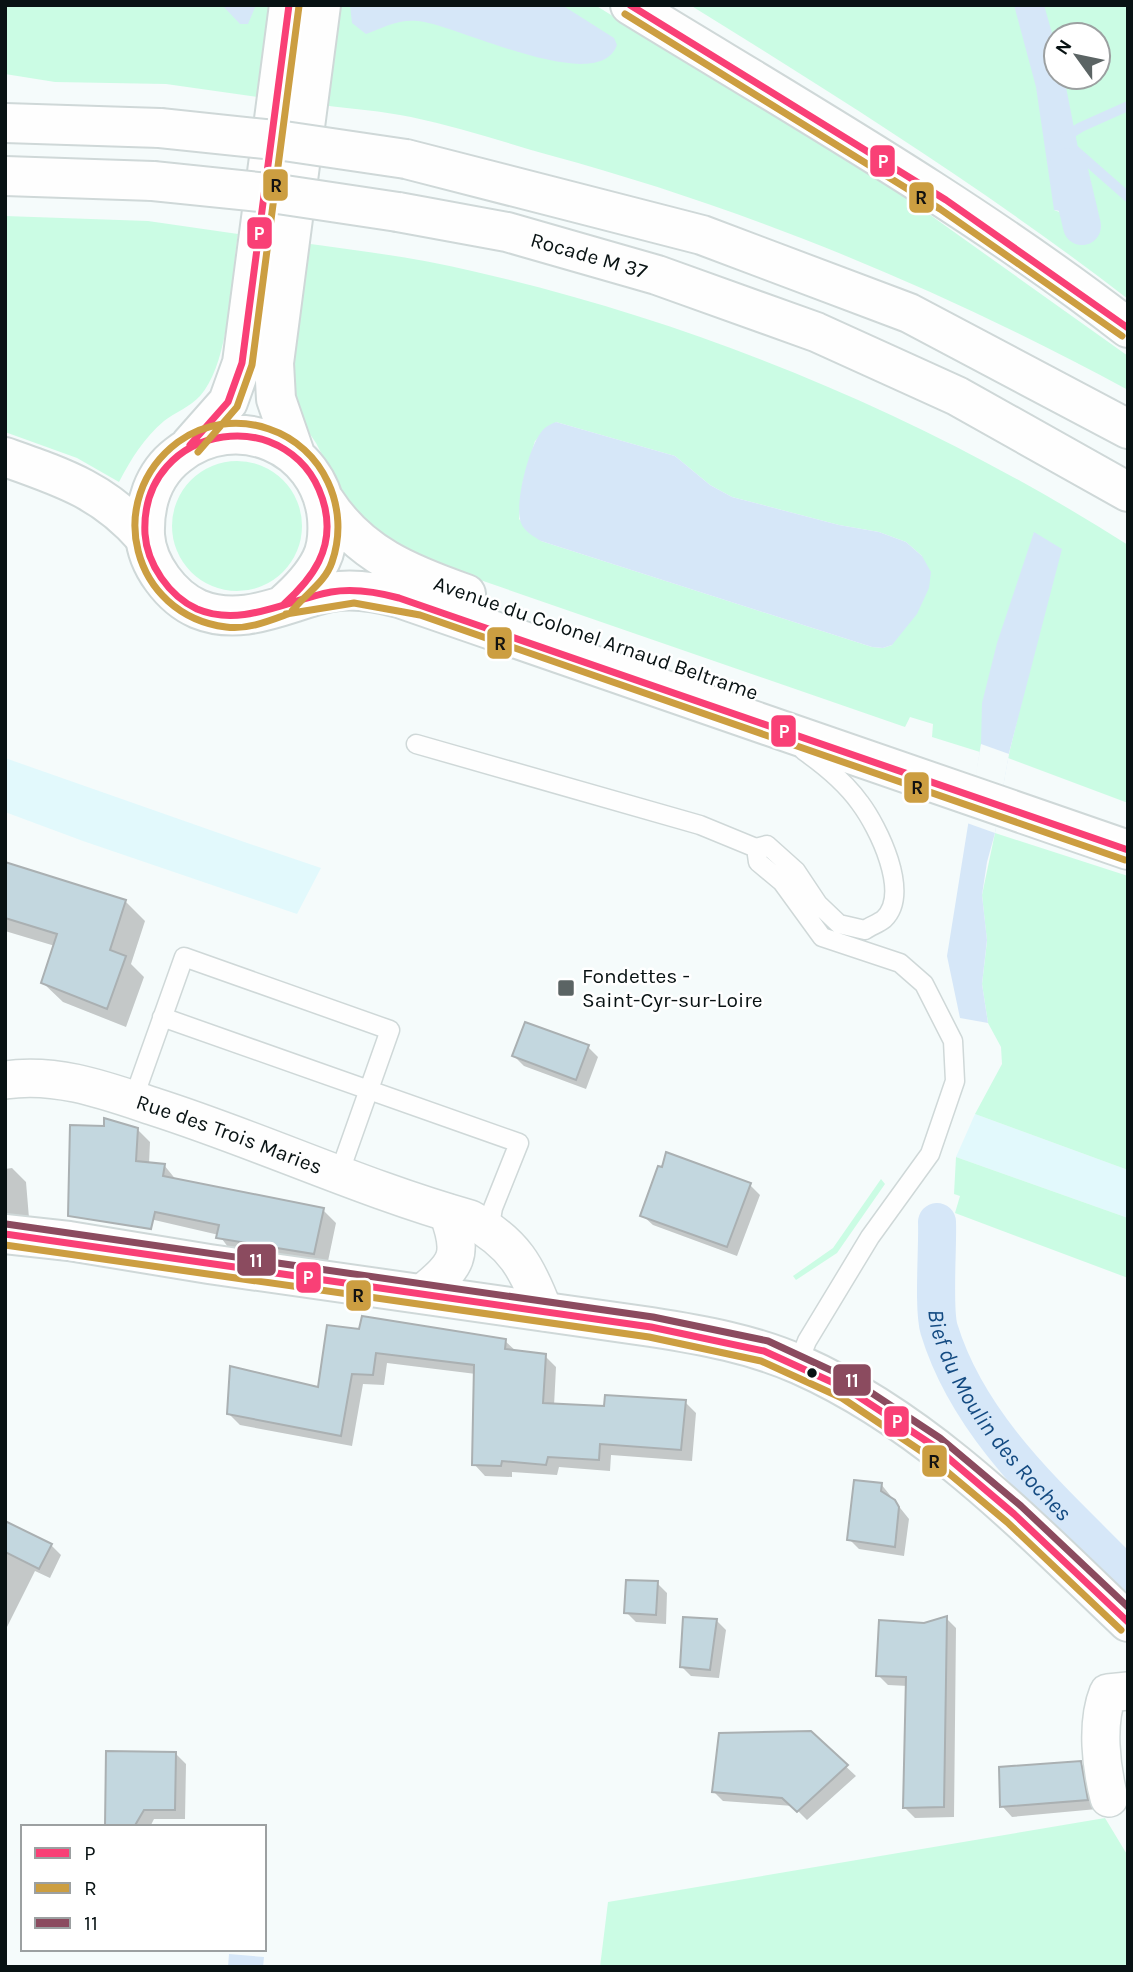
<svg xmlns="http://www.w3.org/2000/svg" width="1133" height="1972" font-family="Karla,sans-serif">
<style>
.built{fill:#e2f9fc}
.green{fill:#cbfce4;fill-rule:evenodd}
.water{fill:#d6e7f8}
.pier{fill:#f5fbfb}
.shadow{fill:#0003}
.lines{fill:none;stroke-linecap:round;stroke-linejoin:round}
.stream{stroke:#d6e7f8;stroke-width:10}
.canal{stroke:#d6e7f8;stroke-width:38}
.building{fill:#c3d7df;stroke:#aab0b2;stroke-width:2}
.lane-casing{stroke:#cfd8d8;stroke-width:21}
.street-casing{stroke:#cfd8d8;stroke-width:40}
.secondary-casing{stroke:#cfd8d8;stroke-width:42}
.primary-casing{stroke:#cfd8d8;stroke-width:42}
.highway-casing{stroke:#cfd8d8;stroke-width:42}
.lane{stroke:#fefefe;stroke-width:18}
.street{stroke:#fefefe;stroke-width:37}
.secondary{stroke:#fefefe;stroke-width:38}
.primary{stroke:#fefefe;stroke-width:38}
.highway{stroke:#fefefe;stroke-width:38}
.highway-bridge-casing{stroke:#cfd8d8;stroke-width:42;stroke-linecap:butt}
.highway-bridge{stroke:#fefefe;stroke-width:38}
.bus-1-casing{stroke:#fff;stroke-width:12}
.bus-2-casing{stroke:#fff;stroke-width:12}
.bus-3-casing{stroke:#fff;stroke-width:12}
.bus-1{stroke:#f94076;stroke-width:7}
.bus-2{stroke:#cc9e41;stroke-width:7}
.bus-3{stroke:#8b4b5f;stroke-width:7}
.poi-dot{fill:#5b6464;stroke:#fff;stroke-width:2.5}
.bus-dot{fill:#081213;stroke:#fff;stroke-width:2.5}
.labels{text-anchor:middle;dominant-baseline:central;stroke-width:5;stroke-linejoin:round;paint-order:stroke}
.street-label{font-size:21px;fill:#081213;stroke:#fff}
.poi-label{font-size:21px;fill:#081213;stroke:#fff;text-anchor:start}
.water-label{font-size:23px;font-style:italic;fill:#144b82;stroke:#fff}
.line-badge{stroke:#fff;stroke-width:2.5}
.badge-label{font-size:19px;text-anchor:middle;font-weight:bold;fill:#fff}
.pale-badge-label{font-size:19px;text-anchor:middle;font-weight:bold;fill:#111}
</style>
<rect width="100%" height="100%" fill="#f5fbfb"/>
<!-- built -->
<path class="built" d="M5 758 250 844 321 868 297 914 83 841 5 812Z
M975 1114 1128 1170V1218L956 1157Z"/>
<!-- green -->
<path class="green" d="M5 5H269L258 97 166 84 55 82 5 74Z
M334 5H595L905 197 1128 356V390C943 290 752 210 549 155 504 142 458 127 411 117 382 111 352 109 322 105Z
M690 5H1128V299C988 191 840 98 690 5ZM1056 35H1098V77H1056ZM1089 204 1092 224 1054 210Z
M5 216 148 221 238 234C231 278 230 363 200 396 190 407 176 412 164 421 144 438 131 459 119 482L77 458 5 432Z
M295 242C354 250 414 257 472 271 704 324 927 417 1128 545V803L1008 758 1031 662 1034 533 980 752 932 737 933 724 910 717 905 727 405 554 358 524 316 443 299 418 289 384ZM556 422 675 456 710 485 732 497 839 525 879 532 906 542 922 556 892 645 883 648 872 647 541 541 519 519 523 481 535 441Z
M172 526a65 65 0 1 1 130 0a65 65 0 1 1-130 0Z
M995 833 1128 876V1170L975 1114 1002 1064 1001 1047 988 1023 982 984 987 941 982 895Z
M956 1157 1128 1218V1278L955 1213 960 1196 954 1194Z
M881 1179 885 1184 837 1253 796 1280 793 1276 833 1248Z
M1105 1818 1128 1856V1967H600L608 1902Z"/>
<!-- water -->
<path class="water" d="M222 5H256L248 24H240Z
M350 5H562L614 38 617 45C598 98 454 23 417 21 399 19 382 28 366 34L352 23Z
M1014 5H1044L1056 47V77H1064L1093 224 1066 212 1054 210 1036 87Z
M556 422 675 456 710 485 732 497 839 525 879 532 906 542 922 556 931 572 929 588 917 614 892 645 883 648 872 647 541 541C533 536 525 532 521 523 514 504 529 446 542 431 546 426 551 424 556 422Z
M1034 532 1062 549 1009 753 995 833 987 862 982 895 987 940 982 984 988 1023 960 1018 947 956 981 744 982 703 997 643Z
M229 1954 264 1957 263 1967H228Z"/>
<!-- pier -->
<path class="pier" d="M981 744 1009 754 995 833 967 823Z"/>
<!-- shadow -->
<path class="shadow" d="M5 864 126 902 145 921 131 964 144 977 126 1027 63 1002 43 983 55 946 5 931Z
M588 1047 598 1057 586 1089 524 1066 514 1056Z
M137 1129 150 1142 149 1164 164 1165 177 1181 323 1210 336 1223 327 1266 231 1251 219 1235 150 1219H83L70 1206Z
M12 1168 26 1182 29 1218 5 1217V1169Z
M750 1185 760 1195 737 1256 653 1225 642 1215Z
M361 1331 505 1341 517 1352 545 1356 556 1367 554 1406 606 1408 685 1402 696 1413 692 1461 611 1455 610 1471 559 1467 557 1475 512 1472V1477L485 1476 474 1464 476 1374 387 1363 384 1385 363 1384 352 1446 240 1425 229 1414 319 1390Z
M881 1484 909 1519 904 1556 859 1549 849 1539Z
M5 1523 51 1545 61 1555 50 1578 35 1571 5 1631Z
M657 1583 667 1593 666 1624 636 1622 626 1612Z
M946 1618 956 1628 954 1817 915 1818 904 1807 908 1686 888 1685 878 1675 924 1625Z
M717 1621 726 1630 719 1678 691 1676 682 1667Z
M810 1733 856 1776 807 1820 793 1806 723 1801 713 1791Z
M176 1754 186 1764 185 1819H154L150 1827H107Z
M1080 1763 1091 1773 1097 1809 1012 1817 1002 1806Z"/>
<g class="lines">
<!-- stream -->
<path class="stream" d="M1128 106 1081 127 1062 139 1128 197"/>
<!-- canal -->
<g class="canal">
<path d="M1068 167 1082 226"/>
<path id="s1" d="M937 1222C938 1247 933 1308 939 1329 970 1431 1056 1503 1128 1577"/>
</g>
</g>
<!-- building -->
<path class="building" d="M5 862 126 900 110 950 126 956 107 1009 41 983 57 934 5 918Z
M525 1022 589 1045 576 1080 512 1056Z
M104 1118 138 1128 136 1161 165 1164 163 1176 324 1208 314 1254 216 1238 219 1225 155 1212 151 1229 68 1216 70 1125 104 1126Z
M666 1152 751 1183 727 1247 640 1216 658 1166 662 1167Z
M362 1316 506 1339 505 1349 546 1354 543 1403 604 1406 605 1395 686 1400 681 1450 600 1444 599 1460 548 1457 546 1465 502 1461 501 1466 472 1465 474 1365 376 1353 373 1375 352 1374 341 1436 227 1414 230 1366 318 1387 327 1325 359 1329Z
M854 1480 882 1483 881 1491 895 1500 899 1507 895 1547 847 1540Z
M5 1521 52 1544 39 1569 5 1552Z
M626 1580 658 1581 656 1615 624 1613Z
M947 1616 944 1807 903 1808 906 1677 876 1676 879 1620 924 1623Z
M683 1617 717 1619 710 1670 680 1667Z
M811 1731 848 1765 797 1812 782 1798 712 1792 719 1733Z
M106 1751 176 1752 175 1810H144L134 1827H105Z
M1081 1761 1088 1800 1000 1807 999 1767Z"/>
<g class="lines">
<defs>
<path id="lane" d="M416 744 700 825 756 848
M162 1017 519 1143 493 1208 489 1230
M133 1100 184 957 390 1030 339 1174
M798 1364 807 1341 870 1237 930 1154 955 1081 953 1041 924 984 900 963 822 937 782 882 758 862 756 848 767 845 796 871 818 904 839 924 865 930C871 926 879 923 884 919 911 893 878 827 860 803 845 782 824 765 804 751"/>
<g id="street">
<path id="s2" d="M5 1080C57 1072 107 1091 155 1107 261 1141 363 1189 470 1219 514 1243 527 1267 544 1312"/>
<path d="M423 1293C457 1264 464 1257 448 1213"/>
<path d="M1109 1798C1101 1767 1096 1723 1108 1693L1128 1691"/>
</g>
<path id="secondary" d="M5 1234 69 1241 209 1264 651 1327C702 1335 753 1344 800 1365 928 1422 1028 1527 1128 1622"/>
<path id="primary" d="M190 445 228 402 242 363 289 5
M295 454 276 399 274 363 321 5
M325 501C359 554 409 574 466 594
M284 604C299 591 312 578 321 560 327 548 328 531 327 518 320 445 236 409 178 455 153 474 144 504 145 535 147 565 171 597 198 609 244 628 287 601 331 592 354 588 377 592 399 598L1128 850"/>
<g id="highway">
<path d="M630 5C798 108 972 207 1128 328"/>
<path d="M5 123 160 128"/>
<path d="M406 159 702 235 909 313 1128 429"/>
<path d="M5 176 153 181"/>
<path id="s3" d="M398 212 507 232 657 275 816 332 957 396 1128 492"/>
<path d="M5 457C62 477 105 491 145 538"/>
</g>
</defs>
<!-- lane casing -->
<use href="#lane" class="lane-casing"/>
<!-- street casing -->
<use href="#street" class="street-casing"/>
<!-- secondary casing -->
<use href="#secondary" class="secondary-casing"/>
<!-- primary casing -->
<use href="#primary" class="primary-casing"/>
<!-- highway casing -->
<use href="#highway" class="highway-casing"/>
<!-- lane -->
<use href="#lane" class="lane"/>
<!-- street -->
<use href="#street" class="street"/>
<!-- secondary -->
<use href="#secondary" class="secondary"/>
<!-- primary -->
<use href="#primary" class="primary"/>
<!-- highway -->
<use href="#highway" class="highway"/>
<defs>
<path id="highway-bridge" d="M160 128 284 141 406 159
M153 181 278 194 398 212"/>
</defs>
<!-- highway-bridge casing -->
<use href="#highway-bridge" class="highway-bridge-casing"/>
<!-- highway-bridge -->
<use href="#highway-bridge" class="highway-bridge"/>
<defs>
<path id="bus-1" d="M630 5 946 200 1128 328
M190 445 228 402 242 363 289 5
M284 604C313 578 334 549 325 508 299 398 139 420 145 534 147 564 169 596 197 609 242 628 287 600 331 592 354 588 377 592 399 598L1128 850
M5 1234 651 1327 764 1351 847 1389 934 1446 1014 1514 1128 1622"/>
<path id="bus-2" d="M625 14 940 209 1122 336
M198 452 237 407 252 365 299 6
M286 614 354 603 420 615 1125 860
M288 614C269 621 247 630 226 627 132 615 102 499 178 442 204 423 238 418 269 429 323 447 351 508 332 562 325 583 305 594 292 611
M5 1245 649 1337 761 1361 842 1398 927 1455 1007 1522 1121 1630"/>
<path id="bus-3" d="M6 1224 653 1317 768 1341 852 1380 940 1438 1021 1506 1128 1607"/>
</defs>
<!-- bus-1 casing -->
<use href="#bus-1" class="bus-1-casing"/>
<!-- bus-2 casing -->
<use href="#bus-2" class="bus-2-casing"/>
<!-- bus-3 casing -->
<use href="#bus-3" class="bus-3-casing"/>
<!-- bus-1 -->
<use href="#bus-1" class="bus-1"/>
<!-- bus-2 -->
<use href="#bus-2" class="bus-2"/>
<!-- bus-3 -->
<use href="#bus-3" class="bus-3"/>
</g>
<!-- markers -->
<rect class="poi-dot" x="557" y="979" width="18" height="18" rx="3.5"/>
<circle class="bus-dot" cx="812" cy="1373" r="6"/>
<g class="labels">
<!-- street labels -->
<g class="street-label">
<text stroke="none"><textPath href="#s3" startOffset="196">Rocade M 37</textPath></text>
<text transform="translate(596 638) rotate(19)">Avenue du Colonel Arnaud Beltrame</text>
<text stroke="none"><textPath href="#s2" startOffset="233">Rue des Trois Maries</textPath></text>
</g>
<!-- poi labels -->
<g class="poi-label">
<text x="582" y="976">Fondettes -<tspan x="582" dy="24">Saint-Cyr-sur-Loire</tspan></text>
</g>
<!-- water labels -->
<g class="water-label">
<text stroke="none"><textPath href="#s1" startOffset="212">Bief du Moulin des Roches</textPath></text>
</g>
</g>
<g class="line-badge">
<rect x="869" y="144" width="27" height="34" rx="7" fill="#f94076"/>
<rect x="262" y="168" width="27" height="34" rx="7" fill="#cc9e41"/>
<rect x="908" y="181" width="27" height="33" rx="7" fill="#cc9e41"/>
<rect x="246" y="216" width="27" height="34" rx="7" fill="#f94076"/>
<rect x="486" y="626" width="27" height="34" rx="7" fill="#cc9e41"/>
<rect x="770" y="714" width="27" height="34" rx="7" fill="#f94076"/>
<rect x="903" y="771" width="27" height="33" rx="7" fill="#cc9e41"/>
<rect x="236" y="1243" width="41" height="34" rx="7" fill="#8b4b5f"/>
<rect x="295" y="1261" width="27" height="33" rx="7" fill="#f94076"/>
<rect x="345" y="1279" width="27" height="33" rx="7" fill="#cc9e41"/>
<rect x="832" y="1363" width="40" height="34" rx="7" fill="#8b4b5f"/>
<rect x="883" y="1405" width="27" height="33" rx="7" fill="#f94076"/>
<rect x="921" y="1444" width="27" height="34" rx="7" fill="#cc9e41"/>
</g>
<g class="badge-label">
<text x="883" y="168">P</text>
<text x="259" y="240">P</text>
<text x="784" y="738">P</text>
<text x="256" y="1267">11</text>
<text x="308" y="1284">P</text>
<text x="852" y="1387">11</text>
<text x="897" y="1428">P</text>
</g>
<g class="pale-badge-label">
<text x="276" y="192">R</text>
<text x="921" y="204">R</text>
<text x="500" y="650">R</text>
<text x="917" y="794">R</text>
<text x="358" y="1302">R</text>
<text x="934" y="1468">R</text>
</g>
<!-- border -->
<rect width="1133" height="1972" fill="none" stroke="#081213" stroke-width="14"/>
<!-- legend -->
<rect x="21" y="1825" width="245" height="126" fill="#ffffff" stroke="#9ca0a1" stroke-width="2"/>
<rect x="35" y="1848" width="35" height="10" fill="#f94076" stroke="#9ca0a1" stroke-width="2"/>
<text x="84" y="1860" font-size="21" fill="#081213">P</text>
<rect x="35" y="1883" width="35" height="10" fill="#cc9e41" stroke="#9ca0a1" stroke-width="2"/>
<text x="84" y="1895" font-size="21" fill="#081213">R</text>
<rect x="35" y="1918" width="35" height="10" fill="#8b4b5f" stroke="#9ca0a1" stroke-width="2"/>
<text x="84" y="1930" font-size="21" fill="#081213">11</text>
<!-- north arrow -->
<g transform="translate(1077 56) rotate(303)"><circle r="33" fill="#ffffff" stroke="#9ca0a1" stroke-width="2"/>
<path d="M0-5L12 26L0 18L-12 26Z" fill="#5b6464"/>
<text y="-10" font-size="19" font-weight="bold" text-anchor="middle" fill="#081213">N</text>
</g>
</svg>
